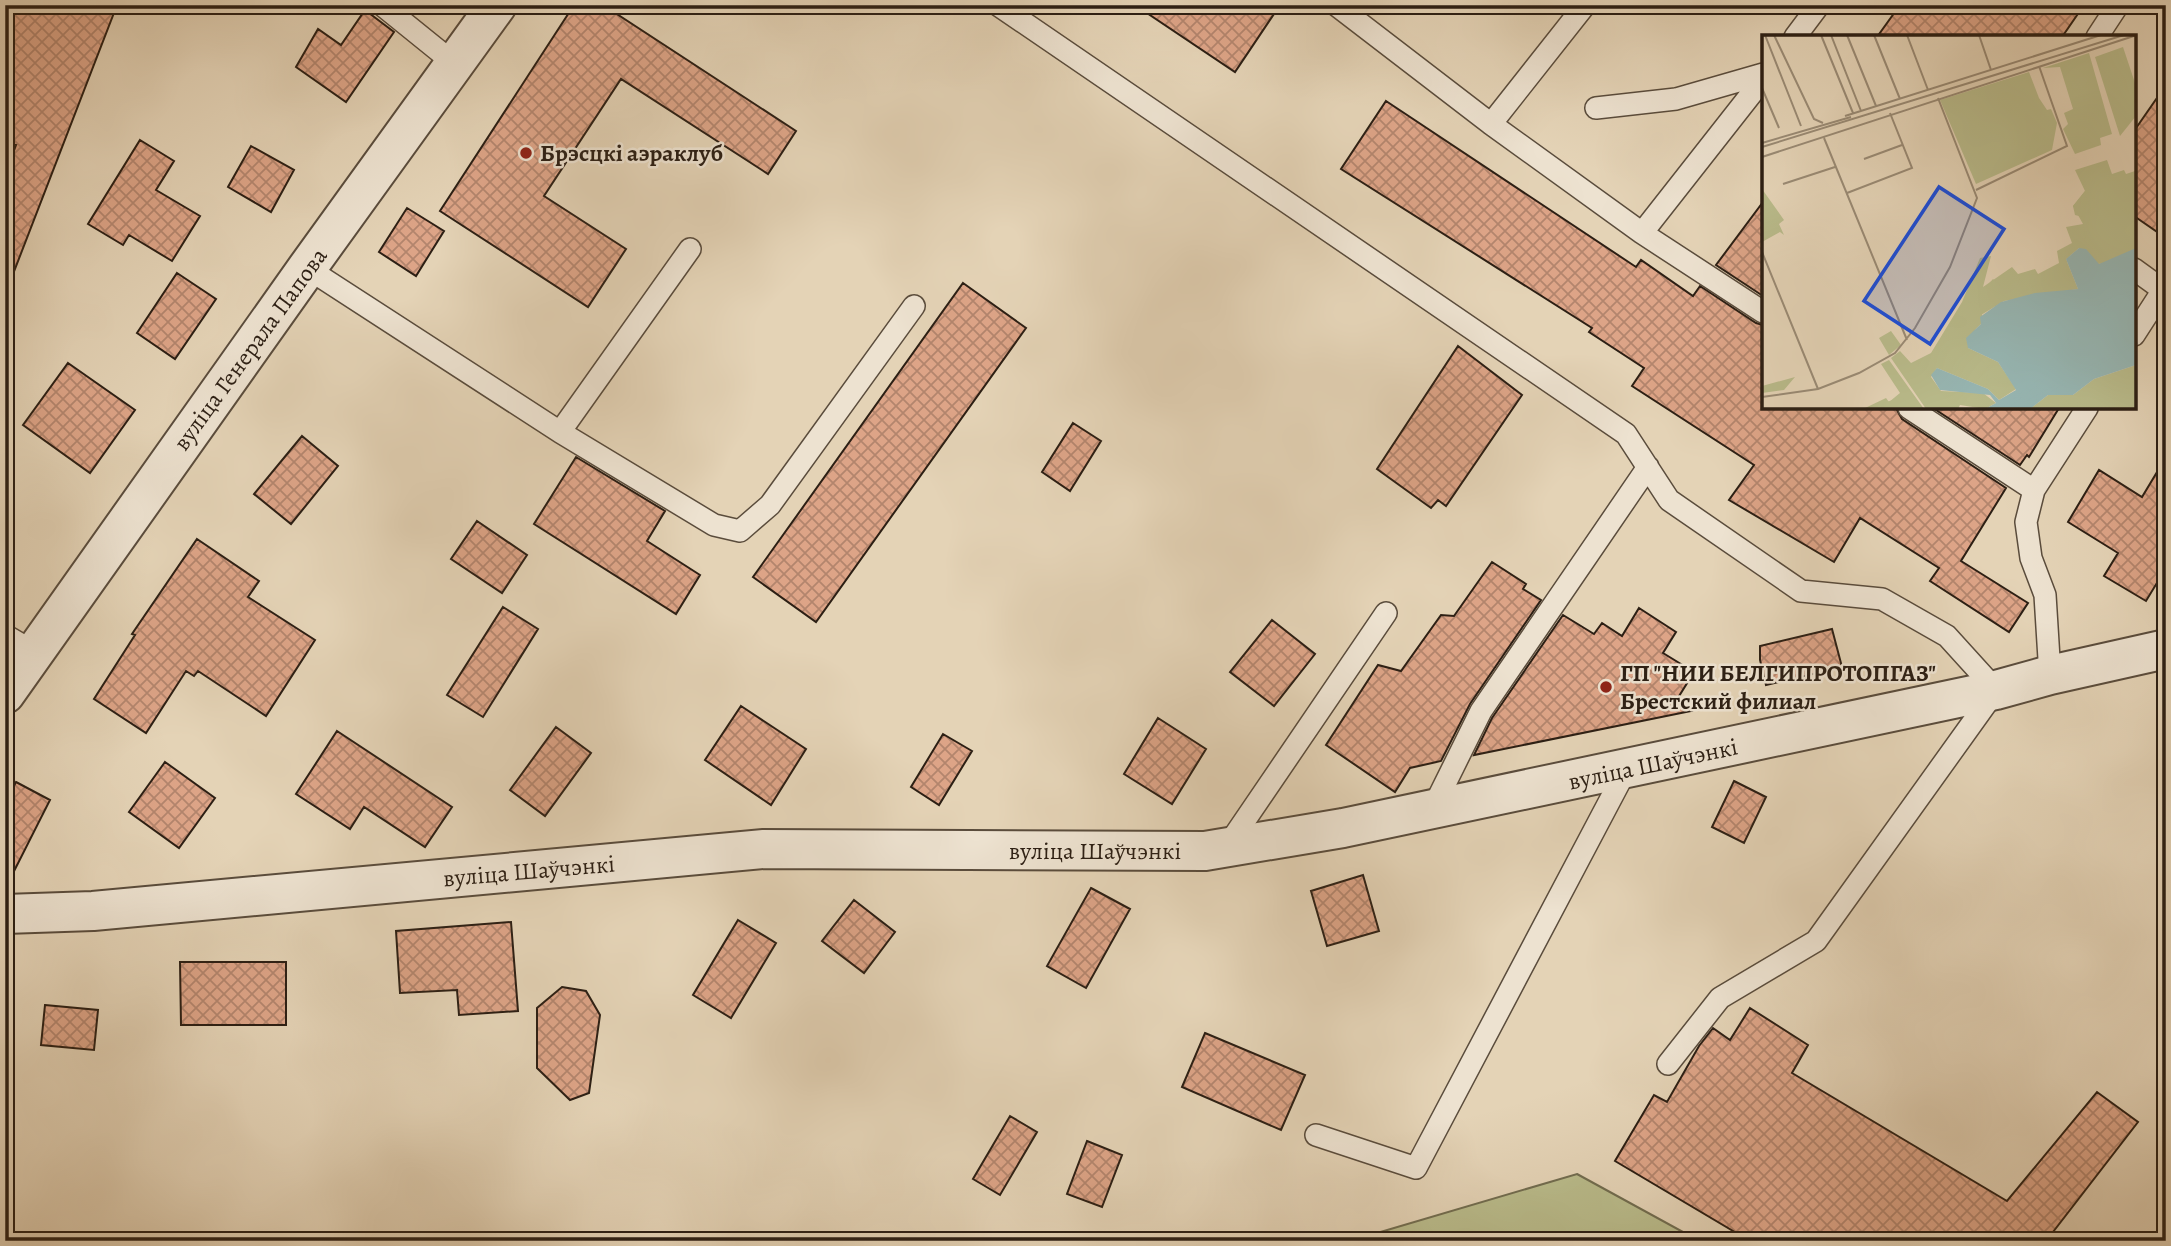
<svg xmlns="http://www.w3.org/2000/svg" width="2171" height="1246" font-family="Alegreya,serif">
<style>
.green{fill:#b9bb8b;stroke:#726d50;stroke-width:2}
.building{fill:url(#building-cross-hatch);stroke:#2c1f14;stroke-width:2}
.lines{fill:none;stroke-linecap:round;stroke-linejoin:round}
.service-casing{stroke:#5a4c3c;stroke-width:24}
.minor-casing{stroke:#5a4c3c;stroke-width:42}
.service{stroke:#ede2d0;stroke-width:21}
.minor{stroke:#ede2d0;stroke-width:38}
.poi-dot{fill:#8f2418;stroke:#ede2d0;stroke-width:2.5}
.labels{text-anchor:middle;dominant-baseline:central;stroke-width:5;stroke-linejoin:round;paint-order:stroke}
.poi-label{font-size:24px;font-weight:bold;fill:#2c1f14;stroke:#ede2d0;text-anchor:start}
.street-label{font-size:24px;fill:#2c1f14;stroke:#ede2d0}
.inset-river{fill:none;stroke:#97b7b4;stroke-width:3.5}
.inset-road{fill:none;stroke:#9a8b75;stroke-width:2}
.view{fill:#1d4ed8;fill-opacity:0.15;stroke:#1d4ed8;stroke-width:3.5}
.inset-edge{fill:none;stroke:#2c1f14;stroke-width:3.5}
</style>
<defs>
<pattern id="building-cross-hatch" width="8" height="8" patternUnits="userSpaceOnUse" patternTransform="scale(1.75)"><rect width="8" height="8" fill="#dda487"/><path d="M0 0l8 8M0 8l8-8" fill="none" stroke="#b3856d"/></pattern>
</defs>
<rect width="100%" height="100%" fill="#e4d3b6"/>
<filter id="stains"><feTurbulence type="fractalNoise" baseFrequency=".00286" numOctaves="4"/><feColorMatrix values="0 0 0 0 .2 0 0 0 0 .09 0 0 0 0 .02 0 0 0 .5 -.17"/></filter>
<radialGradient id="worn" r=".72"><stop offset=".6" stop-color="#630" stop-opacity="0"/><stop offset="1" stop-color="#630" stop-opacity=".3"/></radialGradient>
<!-- green -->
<path class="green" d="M1577 1174 1694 1238 1695 1241H1350Z"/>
<!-- building -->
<path class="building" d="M5 5H117L8 287H5V175L16 145 5 143Z
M574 5H603L796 131 768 174 621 79 544 196 626 249 588 307 440 211Z
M1135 5H1280L1235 72Z
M1900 5H2084L2062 37H1877Z
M365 10 394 32 346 102 296 67 318 29 341 45Z
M2166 85V238L2134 216V131Z
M1386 101 1636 267 1641 260 1693 296 1700 286 1756 323 1763 325V408H1896L1902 419 2006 488 1961 561 2028 603 2009 632 1930 581 1939 568 1860 518 1834 562 1729 500 1754 465 1632 386 1644 368 1589 332 1592 328 1341 169Z
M140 140 174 161 156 190 200 216 172 261 129 235 123 245 88 224Z
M251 146 294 170 271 212 228 187Z
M1763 202V296L1716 265Z
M407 208 444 231 416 276 379 252Z
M177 273 216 299 175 359 137 333Z
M963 283 1026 328 816 622 753 577Z
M1458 346 1522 395 1446 506 1438 500 1431 508 1377 469Z
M68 363 135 410 90 473 23 425Z
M1933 408H2059L2029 457 2027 455 2020 465Z
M1073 423 1101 441 1070 491 1042 472Z
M302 436 338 466 291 524 254 494Z
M576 457 665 511 647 541 700 575 676 614 534 524Z
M2166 457V568L2146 601 2104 576 2118 553 2068 522 2099 470 2142 497Z
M477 521 527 555 502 593 451 559Z
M197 539 259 581 248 597 315 640 266 716 198 671 194 676 186 671 146 733 94 699 135 635 132 634Z
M1492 562 1526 584 1523 589 1541 600 1470 704 1441 761 1410 768 1395 792 1326 745 1378 665 1401 671 1441 615 1454 616Z
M503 607 538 629 483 717 447 695Z
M1639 608 1676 632 1663 653 1694 672 1676 701 1691 711 1474 755 1492 718 1563 615 1594 634 1602 623 1622 636Z
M1272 620 1315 654 1274 706 1230 672Z
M1832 629 1842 667 1766 685 1760 660V646Z
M741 706 806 749 771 805 705 760Z
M1158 718 1206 749 1172 804 1124 774Z
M556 727 591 753 545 816 510 790Z
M337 731 452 807 425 847 364 807 350 829 296 794Z
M943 734 972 751 939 805 911 787Z
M165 762 215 798 179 848 129 812Z
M1734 781 1766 797 1744 843 1712 827Z
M16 782 50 800 5 889V803Z
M1363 875 1379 931 1327 946 1311 891Z
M1091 888 1130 909 1086 988 1047 966Z
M854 900 895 932 864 973 822 941Z
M738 920 776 943 731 1018 693 995Z
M511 922 518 1011 459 1015 457 990 400 993 396 931Z
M180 962H286V1025H181Z
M562 987 586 991 600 1015 589 1093 570 1100 537 1068V1008Z
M45 1005 98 1010 94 1050 41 1045Z
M1750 1008 1808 1045 1792 1073 2007 1201 2097 1092 2138 1122 2046 1241H1750L1615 1161 1654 1095 1667 1102 1699 1046 1713 1028 1730 1040Z
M1205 1033 1305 1075 1281 1130 1182 1087Z
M1010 1116 1037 1132 1000 1195 973 1179Z
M1087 1141 1122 1155 1102 1207 1067 1194Z"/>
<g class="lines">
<defs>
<path id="service" d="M382 5 455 64
M998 5 1626 434 1669 500 1801 591 1882 599 1947 636 1996 690 1816 941 1720 998 1668 1064
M1336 5 1491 124 1642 233 1763 79
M1795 37 1819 5
M2097 37 2118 5
M1596 108 1676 99 1763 74
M1491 124 1585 5
M1642 233 1763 312
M307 268 560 432 714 525 740 531 770 505 914 306
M2134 269 2163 290 2134 335
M1909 408 2034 490
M560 432 690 249
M5 635 34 652
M2050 675 2045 595 2031 558 2026 522 2034 490 2087 408
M1432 810 1481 711 1648 467
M1226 848 1386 613
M1316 1135 1416 1168 1626 770"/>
<path id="minor" d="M5 694 307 268 497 5
M5 914 93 911 764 849 1205 851 1343 828 1996 690 2050 675 2166 649"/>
</defs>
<!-- service casing -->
<use href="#service" class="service-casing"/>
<!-- minor casing -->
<use href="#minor" class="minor-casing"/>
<!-- service -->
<use href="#service" class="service"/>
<!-- minor -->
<use href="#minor" class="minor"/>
</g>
<!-- markers -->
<g class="poi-dot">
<circle cx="526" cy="153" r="7"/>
<circle cx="1606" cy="687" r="7"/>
</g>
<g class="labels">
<!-- poi labels -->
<g class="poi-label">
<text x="540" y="153">Брэсцкі аэраклуб</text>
<text x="1620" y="673">ГП "НИИ БЕЛГИПРОТОПГАЗ"<tspan x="1620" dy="28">Брестский филиал</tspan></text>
</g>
<!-- street labels -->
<g class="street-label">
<text transform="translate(250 349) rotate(-54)">вуліца Генерала Папова</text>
<text transform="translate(1653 764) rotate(-12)">вуліца Шаўчэнкі</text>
<text x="1095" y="851">вуліца Шаўчэнкі</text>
<text transform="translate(529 871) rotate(-5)">вуліца Шаўчэнкі</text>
</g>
</g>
<!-- overview -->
<g transform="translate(1762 35)">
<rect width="374" height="374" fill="#e4d3b6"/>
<path d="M361 12 375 54 374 81 358 101 333 22ZM327 18 350 99 338 103 339 110 313 119 301 94 306 89 302 78 311 74 298 32 281 33ZM374 123 375 213 348 228 335 229 317 213 304 224 316 254 242 266 219 280 206 313 236 327 254 354 237 365 226 354 175 333 169 342 179 356 221 358 234 368 223 374 198 370 196 374H164L129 323 138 316 149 328 169 318 200 267 218 223 229 221 221 252 250 232 256 239 273 234 276 239 297 228 295 216 310 208 304 192 321 189 311 171 323 156 313 135 345 125 350 139 362 135 364 139 373 136ZM0 154 22 185 17 189 22 200 18 197 0 207ZM129 296 139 310 127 320 117 303ZM127 325 162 374H101L124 363 127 367 138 358 119 329ZM374 330V374H268L286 360H311L332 344ZM33 342 22 355 0 358V351Z" fill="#b9bb8b"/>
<path d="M323 156 329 177 323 204 321 182 313 180 311 171ZM309 213 314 215 304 224 309 253 289 252 291 246 285 244 248 264 224 252 231 244 240 252H255L259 240 278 239 297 230 298 219ZM211 266 220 272V288L204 303 206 313 191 308 183 314 181 303 200 271ZM209 315 228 326 224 346 232 342 237 348 246 347 242 358 237 360 226 350 214 348 226 331ZM374 335 366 341 374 344V351L354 356 339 350ZM139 362 153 374 119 373 122 368ZM309 364 315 366 316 374H268L276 368 292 372Z" fill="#b9bb8b"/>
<path d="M267 37 277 63 285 75 289 74 295 88 290 115 214 149 178 65Z" fill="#b9bb8b"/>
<path d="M317 213 324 214 337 229 374 213V330L332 344 311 360H286L268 374H223L234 368 228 360 178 355 169 340 175 333 226 354 237 365 254 355 236 327 206 313 204 303 219 289 218 282 239 267 273 258 316 254 304 224Z" fill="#97b7b4"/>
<path class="inset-river" d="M241 374 278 346 323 283 346 266 375 256M253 374 375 307"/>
<path class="inset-road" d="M3 0 39 91M12 0 52 84 61 88M59 0 91 78M69 0 99 76M85 0 114 71M112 0 138 64M145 0 166 55M217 0 229 35M0 53 17 93M83 81 339 0M62 103 145 305M0 108 89 82M0 112 362 0M0 122 375 0M102 124 140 110M21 149 73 132M214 155 305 111 277 31M85 158 150 133 128 78M0 217 56 354M0 362 56 354 97 338 133 318 153 293 188 232 215 163 176 63"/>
<path class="view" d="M177 152 242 194 168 309 102 266Z"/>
<rect width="374" height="374" class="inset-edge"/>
</g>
<!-- margin -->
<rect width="2171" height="1246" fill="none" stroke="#e4d3b6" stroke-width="28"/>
<rect x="7" y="7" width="2157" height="1232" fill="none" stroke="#2c1f14" stroke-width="3.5"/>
<rect x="14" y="14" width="2143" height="1218" fill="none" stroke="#2c1f14" stroke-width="2"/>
<rect width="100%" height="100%" filter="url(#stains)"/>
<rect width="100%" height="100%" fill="url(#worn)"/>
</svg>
